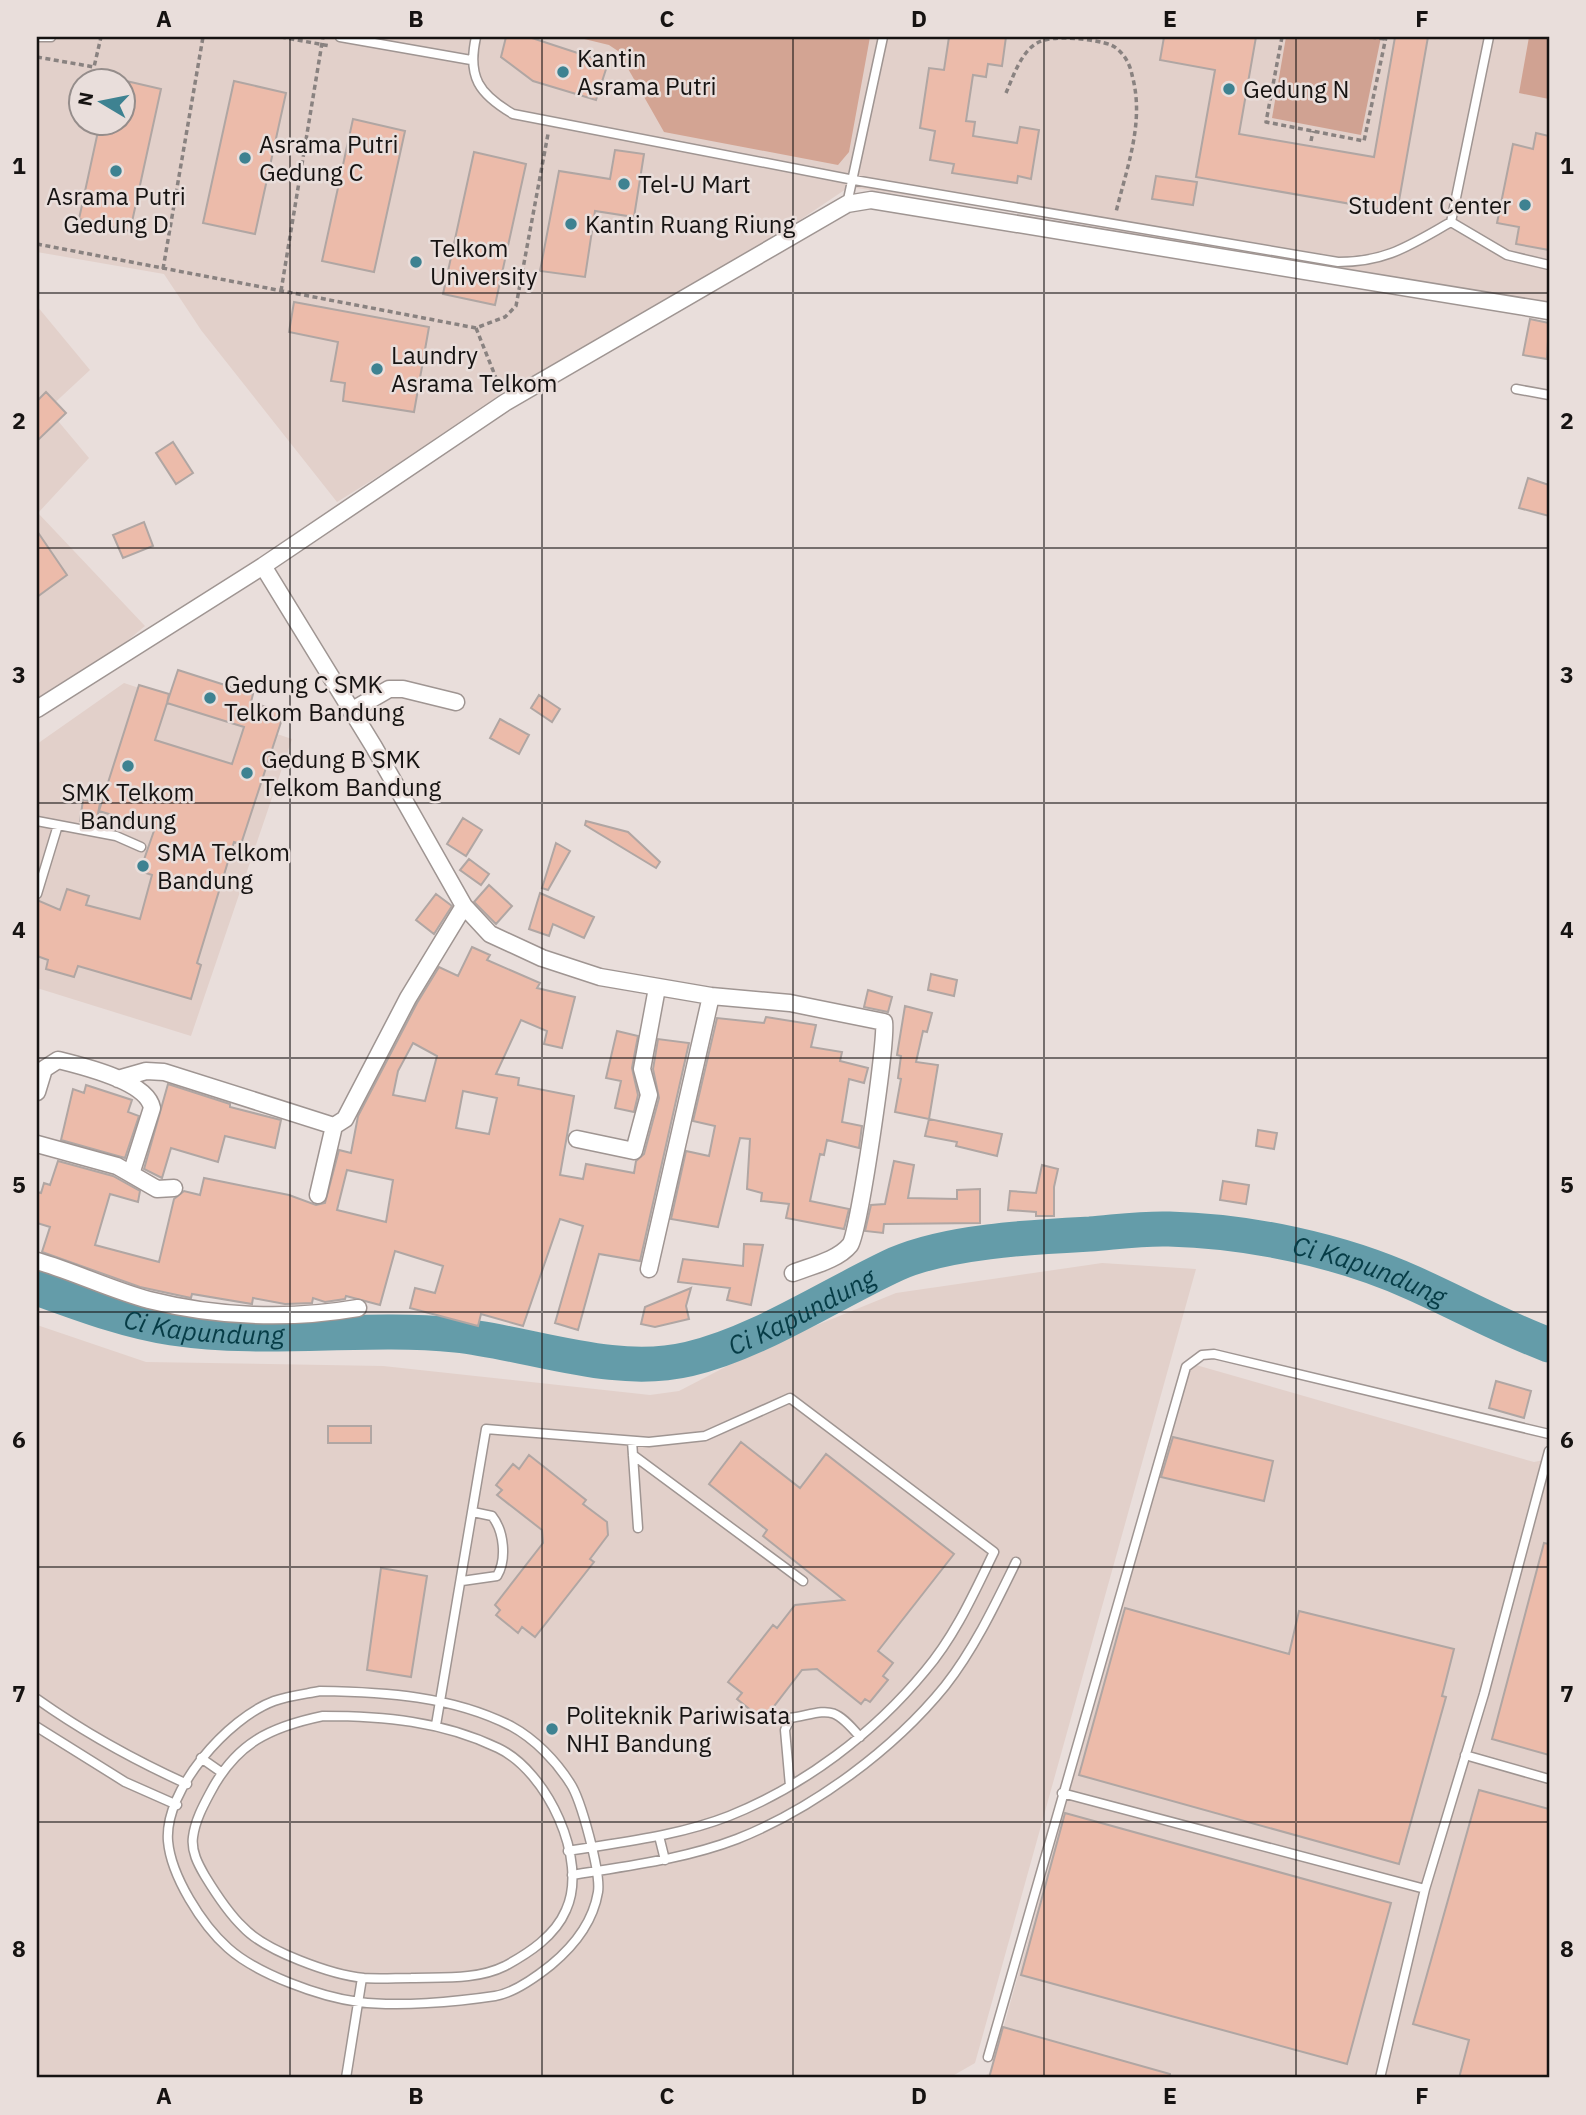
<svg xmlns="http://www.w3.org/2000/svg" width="1586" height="2115" font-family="'IBM Plex Sans',sans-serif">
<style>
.built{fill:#e2d0ca;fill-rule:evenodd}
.green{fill:#d0a292}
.forest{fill:#d3a493}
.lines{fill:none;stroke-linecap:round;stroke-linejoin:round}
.river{stroke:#649ca9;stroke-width:35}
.building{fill:#ecbbaa;stroke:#b0a6a3;stroke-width:2;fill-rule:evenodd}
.service-casing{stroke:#9f9592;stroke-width:11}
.minor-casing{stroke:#9f9592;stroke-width:19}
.path{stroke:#898280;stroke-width:3.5;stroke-dasharray:5 3.5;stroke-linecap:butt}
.service{stroke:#fff;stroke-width:8}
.minor{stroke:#fff;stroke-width:16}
.grid{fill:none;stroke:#161312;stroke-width:2;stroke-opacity:0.55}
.poi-dot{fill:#3e8291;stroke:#e9dedb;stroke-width:2.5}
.labels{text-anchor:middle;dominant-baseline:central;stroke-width:5;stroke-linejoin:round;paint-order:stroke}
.poi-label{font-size:24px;fill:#161312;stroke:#e9dedb;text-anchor:start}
.water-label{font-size:26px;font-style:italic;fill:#063c46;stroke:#e9dedb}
.neatline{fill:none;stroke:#161312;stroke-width:2.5}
.grid-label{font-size:23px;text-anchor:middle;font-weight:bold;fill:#161312}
</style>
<rect width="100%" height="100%" fill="#e9dedb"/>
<!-- built -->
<path class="built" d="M37 37H1549V306L1465 294 982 206 849 187 721 273 517 390 337 502 201 330 164 274 37 252ZM80 80H122V122H80Z
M37 306 90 370 48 409 89 458 38 513 145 626 37 716Z
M124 683 292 739 191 1036 37 988V744Z
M1102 1263 1196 1269 975 2063 949 2078H37V1325L146 1362 383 1366 650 1395 679 1391 768 1345 896 1293Z
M1189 1363 1534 1462 1549 1459V2078H981L991 2072Z"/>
<!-- green -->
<path class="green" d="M1286 37H1381L1361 135 1272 118Z
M1529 37H1549V99L1519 93Z"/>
<!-- forest -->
<path class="forest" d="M576 37H870L849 152 838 165 664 132 618 51 609 45Z"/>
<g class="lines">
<!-- river -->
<path class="river" id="s1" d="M37 1288C81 1304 126 1321 172 1328 266 1342 362 1326 456 1335 531 1343 613 1377 689 1359 758 1343 831 1294 896 1264 948 1241 1033 1237 1090 1234 1116 1232 1143 1228 1169 1229 1249 1231 1340 1250 1413 1283 1460 1304 1501 1327 1549 1345"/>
</g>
<!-- building -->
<path class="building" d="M506 37H529L608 63 596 100 533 81 501 57Z
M949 37H1006L1002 66 988 64 986 77 973 75 966 121 975 122 973 136 1017 143 1020 127 1039 130 1031 179 1018 176 1017 183 952 173 954 164 930 160 935 131 920 128 929 68 944 70Z
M1164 37H1256L1239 134 1374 157 1395 37H1428L1397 212 1196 177 1215 70 1160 60Z
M122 80 161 89 130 231 79 219 100 122H122Z
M234 81 286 93 255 234 203 223Z
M353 119 405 131 374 272 322 261Z
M1536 133 1549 136V250L1516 244 1519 227 1497 223 1513 144 1533 149Z
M615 150 644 154 634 217 595 211 585 277 540 271 559 171 610 179Z
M474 152 526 164 495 305 443 294Z
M1156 176 1197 182 1193 205 1152 199Z
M294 302 429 327 414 412 343 401 345 383 331 381 338 342 289 332Z
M1530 319 1549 323 1547 359 1523 355Z
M46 392 66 413 37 441V401Z
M173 442 193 473 176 484 156 453Z
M1528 478 1549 485V516L1519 508Z
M144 522 153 546 123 558 113 535Z
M37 531 67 575 37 597Z
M178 670 253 694 251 702 284 713 241 844 234 842 197 963 201 965 191 999 78 966 74 977 46 969 48 960 37 956V900L60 910 67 889 89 896 86 905 140 919 152 875 140 871 155 828 99 811 139 685 169 694 167 703ZM167 703 244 727 232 764 155 740Z
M539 695 560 709 552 722 531 708Z
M500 719 529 735 519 754 490 738Z
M83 800 100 803 96 824 80 821Z
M463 818 482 830 466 856 447 844Z
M586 821 628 832 660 862 656 868 585 825Z
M556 843 570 851 548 890 542 888Z
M469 859 489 874 481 885 460 870Z
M489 885 512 906 496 924 474 902Z
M540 893 594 917 584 938 553 924 549 936 529 929Z
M436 894 452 906 434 934 416 920Z
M472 947 490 955 487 960 540 983 537 988 575 997 562 1048 544 1044 547 1031 521 1020 496 1074 519 1078 518 1085 574 1096 560 1175 583 1179 586 1164 634 1173 636 1161 644 1154 659 1098 653 1069 658 1039 689 1043 640 1261 599 1254 578 1330 555 1323 583 1226 560 1219 523 1326 481 1314 478 1326 410 1308 415 1288 435 1293 443 1266 395 1251 380 1305 346 1296 345 1299 325 1302 313 1298 312 1303 285 1304 253 1298 252 1304 192 1294 191 1298 140 1287 42 1252 50 1227 37 1223V1192L41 1193 44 1183 50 1185 58 1161 113 1176 140 1191 138 1202 110 1194 95 1245 159 1262 174 1199 184 1191 200 1195 204 1178 289 1195 316 1205 325 1203 339 1150 351 1153 358 1116 417 1003 439 967 458 976ZM413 1043 437 1056 425 1101 393 1095 398 1071ZM463 1091 497 1098 489 1134 456 1128ZM347 1170 393 1180 386 1222 337 1210Z
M931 974 957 980 954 996 928 990Z
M868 990 892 997 888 1012 864 1007Z
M905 1006 932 1013 927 1032 923 1031 916 1062 938 1065 929 1119 1002 1134 997 1156 956 1146 957 1142 925 1136 929 1119 895 1112 901 1079 898 1078 901 1056 897 1055Z
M766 1017 816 1025 811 1047 842 1052 840 1061 868 1068 864 1083 849 1079 842 1122 862 1126 859 1148 827 1140 824 1155 820 1154 810 1201 849 1209 844 1229 786 1218 789 1204 761 1201 762 1193 747 1189 750 1139 740 1138 718 1227 671 1219 686 1151 709 1156 715 1126 693 1121 717 1018 764 1023Z
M617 1031 638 1036 632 1068 638 1095 634 1112 615 1108 621 1081 606 1078Z
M168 1084 230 1104V1107L281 1120 275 1148 225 1136 218 1162 171 1148 162 1178 144 1169Z
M86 1085 132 1100 128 1112 139 1116 125 1158 61 1140 73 1089 84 1093Z
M1258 1130 1277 1133 1274 1149 1256 1146Z
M894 1161 914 1165 908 1198 957 1199V1190L980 1189V1223L884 1224 883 1233 865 1231 871 1205 885 1204Z
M1042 1165 1058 1169 1054 1187V1216H1036V1212L1008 1210 1010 1191 1036 1193Z
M1223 1181 1249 1185 1246 1204 1220 1200Z
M744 1244 763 1245 751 1305 727 1300 730 1288 678 1282 683 1259 743 1266Z
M691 1288 686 1306 689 1319 655 1327 641 1324 645 1307Z
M1496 1381 1531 1391 1524 1418 1489 1408Z
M328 1426H371V1443H328Z
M1173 1437 1273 1461 1264 1501 1161 1477Z
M741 1442 800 1488 826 1454 954 1554 878 1651 893 1663 883 1676 888 1680 870 1702 865 1699 861 1704 817 1669 802 1670 768 1714 763 1710 758 1716 737 1699 742 1693 728 1682 773 1625 777 1628 795 1605 844 1600 763 1536 767 1530 709 1484Z
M529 1455 586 1500 583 1504 607 1522 608 1535 590 1559 594 1562 535 1637 522 1627 518 1633 496 1615 500 1610 495 1605 543 1543 542 1530 497 1495 502 1490 496 1485 513 1464 519 1469Z
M1544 1543 1549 1544V1755L1492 1739Z
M381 1568 427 1576 411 1677 367 1670Z
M1125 1608 1289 1654 1299 1611 1454 1649 1442 1696 1446 1697 1399 1864 1079 1775Z
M1479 1790 1549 1809V2078H1459L1469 2040 1413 2024Z
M1065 1813 1391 1903 1347 2064 1021 1975Z
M1003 2027 1170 2074V2078H989Z"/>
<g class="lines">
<defs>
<path id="service" d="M37 37H51
M340 37 471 60
M476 37C467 77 479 94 513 114L854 180 1338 262C1387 262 1410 245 1451 222L1489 37
M847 204 883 37
M1451 222 1507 255 1549 265
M1516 389 1549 395
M37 821 116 836 141 847
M37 894 58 825
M632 1441 638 1528
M633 1455 803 1581
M462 1581 497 1576C507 1559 504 1531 492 1516L473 1512
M320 1691C385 1692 452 1696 511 1726 535 1739 556 1761 570 1783 581 1799 601 1873 598 1892 593 1922 574 1946 551 1965 536 1977 514 1993 495 1996 455 2002 398 2007 359 2002 320 1997 257 1974 228 1948 202 1925 171 1876 168 1841 164 1790 228 1718 274 1701 288 1696 305 1694 320 1691Z
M37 1699C85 1733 134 1760 187 1784
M323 1716C383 1716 442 1721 498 1748 547 1771 589 1860 566 1910 555 1936 529 1953 505 1966 477 1980 442 1977 411 1978 396 1978 379 1979 364 1978 332 1975 265 1951 243 1927 228 1913 216 1894 205 1876 198 1864 191 1851 193 1837 195 1821 203 1806 210 1793 236 1743 270 1727 323 1716Z
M436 1725 486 1429 649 1442 705 1436 790 1398 994 1552C974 1593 955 1636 925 1671 874 1733 804 1786 729 1816 678 1836 622 1842 568 1851
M37 1727 125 1782 177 1805
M1465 1755 1549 1779
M201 1758 221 1772
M790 1786 785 1730 790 1718C830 1711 832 1704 860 1737
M1062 1793 1425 1889
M659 1836 665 1860
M572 1875C627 1866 685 1859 737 1839 813 1809 894 1749 945 1686 974 1649 995 1605 1016 1562
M988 2057 1186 1367 1202 1355 1214 1354 1549 1434
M346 2078 362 1978
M1380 2078 1425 1889 1484 1694 1549 1451"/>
<path id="minor" d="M263 566 374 747 464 906 490 934 542 958 600 977 711 996 790 1003 884 1022C887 1042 859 1233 850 1245 838 1260 811 1266 793 1273
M37 709 263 566 506 402 847 204 871 200 1549 311
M351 711 389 689H403L456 702
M118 1079 146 1071 164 1072 334 1126
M37 1092 44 1069 58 1060C82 1066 147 1081 152 1108L131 1174 157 1189 174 1188
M577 1139 634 1151 649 1095 642 1069 657 988
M37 1144 117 1166 131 1174
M318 1195 334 1126 345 1119 408 998 464 906
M37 1261C75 1272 111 1290 149 1300 216 1317 289 1320 358 1308
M649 1269 711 996"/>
</defs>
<!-- service casing -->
<use href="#service" class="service-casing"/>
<!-- minor casing -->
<use href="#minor" class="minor-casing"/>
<!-- path -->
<path class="path" d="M281 37 330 46
M1282 37 1266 122 1364 141 1386 37
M1371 37 1385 39
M37 57 94 67 101 37
M1006 93C1013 77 1021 52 1037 43 1052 34 1095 39 1111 45 1122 50 1130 63 1132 75 1145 121 1127 167 1116 212
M1311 141 1313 131
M37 244 476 328 505 317 516 306 548 134
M163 269 203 37
M281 291 323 37
M476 328 500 388"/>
<!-- service -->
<use href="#service" class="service"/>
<!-- minor -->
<use href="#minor" class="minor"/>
</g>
<!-- grid -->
<path class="grid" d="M290 37V2078M542 37V2078M793 37V2078M1044 37V2078M1296 37V2078M37 293H1549M37 548H1549M37 803H1549M37 1058H1549M37 1312H1549M37 1567H1549M37 1822H1549"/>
<!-- markers -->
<g class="poi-dot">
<circle cx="563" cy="72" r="7"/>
<circle cx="1229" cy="89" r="7"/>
<circle cx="245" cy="158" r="7"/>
<circle cx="116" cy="171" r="7"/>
<circle cx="624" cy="184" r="7"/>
<circle cx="1525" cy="205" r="7"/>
<circle cx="571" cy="224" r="7"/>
<circle cx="416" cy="262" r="7"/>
<circle cx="377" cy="369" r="7"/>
<circle cx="210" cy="698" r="7"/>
<circle cx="128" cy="766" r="7"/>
<circle cx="247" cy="773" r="7"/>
<circle cx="143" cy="866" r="7"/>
<circle cx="552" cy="1729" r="7"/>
</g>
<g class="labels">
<!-- poi labels -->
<g class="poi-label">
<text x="577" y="58">Kantin<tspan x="577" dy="28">Asrama Putri</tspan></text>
<text x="1243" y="89">Gedung N</text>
<text x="259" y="144">Asrama Putri<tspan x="259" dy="28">Gedung C</tspan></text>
<text x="638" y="184">Tel-U Mart</text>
<text x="116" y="196" text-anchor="middle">Asrama Putri<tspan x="116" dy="28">Gedung D</tspan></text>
<text x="1511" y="205" text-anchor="end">Student Center</text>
<text x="585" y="224">Kantin Ruang Riung</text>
<text x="430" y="248">Telkom<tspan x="430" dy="28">University</tspan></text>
<text x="391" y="355">Laundry<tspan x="391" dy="28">Asrama Telkom</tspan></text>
<text x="224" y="684">Gedung C SMK<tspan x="224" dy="28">Telkom Bandung</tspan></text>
<text x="261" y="759">Gedung B SMK<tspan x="261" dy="28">Telkom Bandung</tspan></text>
<text x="128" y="792" text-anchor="middle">SMK Telkom<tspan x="128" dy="28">Bandung</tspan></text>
<text x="157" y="852">SMA Telkom<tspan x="157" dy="28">Bandung</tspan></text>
<text x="566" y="1715">Politeknik Pariwisata<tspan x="566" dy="28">NHI Bandung</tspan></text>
</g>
<!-- water labels -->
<g class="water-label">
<text stroke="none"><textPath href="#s1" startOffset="1372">Ci Kapundung</textPath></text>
<text stroke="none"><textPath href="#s1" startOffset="784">Ci Kapundung</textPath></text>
<text stroke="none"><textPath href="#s1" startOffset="173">Ci Kapundung</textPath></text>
</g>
</g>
<!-- border -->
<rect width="1586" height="2115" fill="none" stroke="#e9dedb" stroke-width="77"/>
<!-- north arrow -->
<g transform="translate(102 102) rotate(280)"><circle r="33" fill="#e9dedb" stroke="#958d8b" stroke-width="2"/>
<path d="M0-5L12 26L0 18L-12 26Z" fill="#3e8291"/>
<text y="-10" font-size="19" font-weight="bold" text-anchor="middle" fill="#161312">N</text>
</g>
<rect x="38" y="38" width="1510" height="2038" class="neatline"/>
<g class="grid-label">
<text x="164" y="27">A</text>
<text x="416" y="27">B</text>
<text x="667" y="27">C</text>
<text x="919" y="27">D</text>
<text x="1170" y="27">E</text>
<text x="1422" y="27">F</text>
<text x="19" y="174">1</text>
<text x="1567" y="174">1</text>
<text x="19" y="429">2</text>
<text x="1567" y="429">2</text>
<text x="19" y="683">3</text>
<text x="1567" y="683">3</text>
<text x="19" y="938">4</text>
<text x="1567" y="938">4</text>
<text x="19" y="1193">5</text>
<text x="1567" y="1193">5</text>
<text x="19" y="1448">6</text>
<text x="1567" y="1448">6</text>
<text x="19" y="1702">7</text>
<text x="1567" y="1702">7</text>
<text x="19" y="1957">8</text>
<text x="1567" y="1957">8</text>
<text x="164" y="2104">A</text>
<text x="416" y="2104">B</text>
<text x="667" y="2104">C</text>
<text x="919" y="2104">D</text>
<text x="1170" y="2104">E</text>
<text x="1422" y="2104">F</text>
</g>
</svg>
